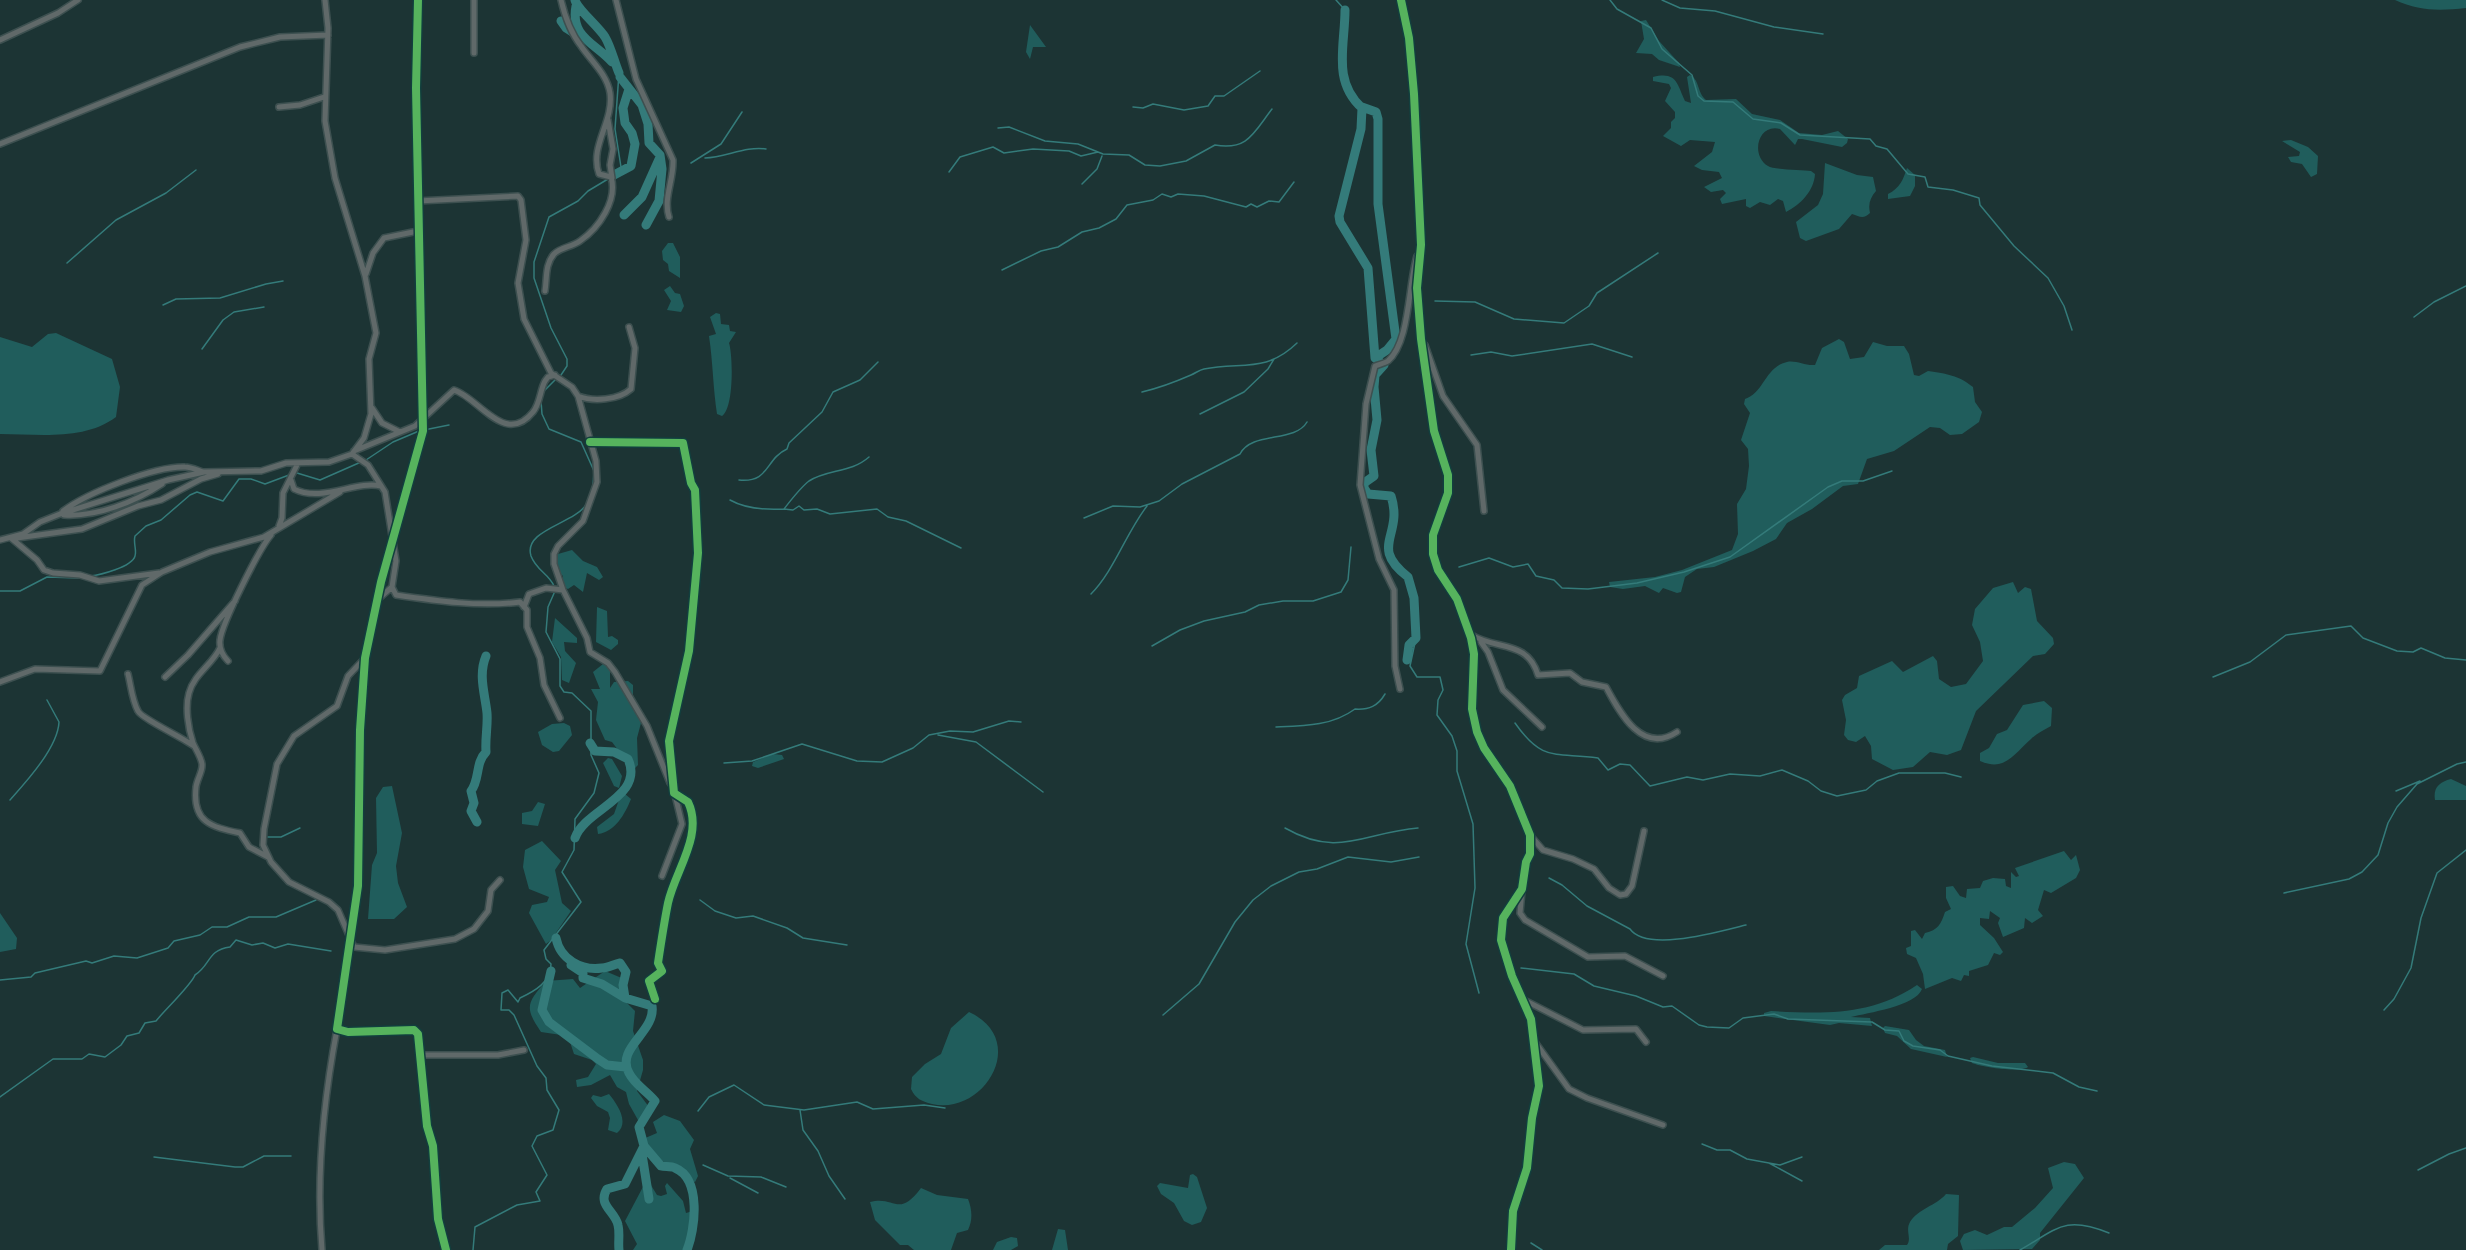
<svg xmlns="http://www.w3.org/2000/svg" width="2466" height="1250" font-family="Mulish,sans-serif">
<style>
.green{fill:#205d5c}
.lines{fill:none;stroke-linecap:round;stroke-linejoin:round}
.stream{stroke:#347b7a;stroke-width:1.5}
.river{stroke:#347b7a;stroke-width:9}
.minor-casing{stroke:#3d5050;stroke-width:8}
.minor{stroke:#606969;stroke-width:5}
.cycleway-casing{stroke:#123f3e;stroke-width:11}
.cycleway{stroke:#56b35d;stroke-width:8}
</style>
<rect width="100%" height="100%" fill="#1c3434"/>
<!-- green -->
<path class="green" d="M2395 0H2466V8C2439 11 2419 11 2395 0Z
M1646 20 1659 41 1679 63 1680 67 1659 60 1652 54 1636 53 1644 39 1641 21Z
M1030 25 1046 47H1033L1030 59 1026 52Z
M1690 75C1700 80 1697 93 1706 100L1736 99 1752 114 1780 120 1799 133 1822 135 1838 131 1848 139 1847 143 1842 147 1802 139H1798L1795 145 1780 129C1758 123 1750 155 1768 166 1774 170 1803 170 1811 171L1815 174C1814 191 1800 205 1786 212L1783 201 1778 199 1770 205 1760 202 1750 208 1746 206V199L1722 204 1720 199 1726 193 1723 190 1711 192 1704 187 1722 178 1719 172 1702 170 1694 166 1712 152 1715 142 1690 140 1681 146 1663 136 1671 128V122L1675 118V112L1665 101 1671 88 1669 84 1653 81V77C1677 71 1677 84 1685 101L1691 103 1687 77Z
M2291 140 2308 147 2318 156 2317 174 2311 177 2302 164 2291 162 2288 157 2299 156 2300 152 2282 141Z
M1825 163 1857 175 1873 177 1876 191C1870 198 1868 204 1870 213 1864 219 1860 217 1852 214L1839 229 1806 241 1800 238 1796 222 1818 205 1823 194Z
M1907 168 1915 175V186L1910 196 1888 199V194C1900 188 1903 180 1907 168Z
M668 243H673L680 257V278L669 271 668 264 663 260 662 251Z
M670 286 675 293 680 294 684 306 681 312 667 310 671 301 664 290Z
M716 313 720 314 721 324 729 325 730 331 736 332 729 343C733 355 734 409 722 416L717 414C713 389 713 363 709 336L716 334 710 317Z
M56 333 112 359 120 387 116 417C84 441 38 434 0 434V337L32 347 48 334Z
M1839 339 1844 342 1850 359 1864 357 1873 342 1887 346H1904L1909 354 1914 375 1919 376 1928 371C1947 374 1958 375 1973 387L1975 402 1982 412 1979 422 1962 434 1950 435 1940 428 1930 427 1894 451 1867 459 1858 484 1843 486 1812 509 1787 523 1776 539 1753 551 1714 567 1697 569 1685 577 1681 592 1677 593 1663 588 1659 593 1645 586 1623 589 1610 587 1609 582 1655 577 1682 570 1732 550 1738 534 1737 504 1746 489 1749 466 1748 449 1741 440 1750 413 1744 404 1745 399C1764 393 1765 367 1787 362 1796 360 1805 366 1815 365L1822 348Z
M572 550 583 561 597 567 603 577 599 580 587 573 583 592 574 585 568 589 563 587V576L557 570 558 554Z
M2013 582 2018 593 2025 587 2031 589 2037 621 2053 638 2054 644 2045 654 2033 656 1976 711 1961 750 1947 755 1930 752 1913 767 1893 770 1872 759 1871 746 1865 736 1856 742 1848 740 1844 735 1846 720 1842 700 1845 695 1857 688 1859 676 1892 661 1903 672 1933 656 1937 661 1939 679 1951 687 1966 684 1983 661 1980 642 1972 625 1975 609 1993 588Z
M597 607 607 611 608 637 612 636 618 640V644L611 650 596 642Z
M555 618 577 638V643L564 642 565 651 576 663 569 683 562 680 561 657 552 642Z
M603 664 610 668V688L614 682 628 681 633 685V699L641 723 637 738 638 765 633 770 612 742 605 740 596 720 598 702 591 689H600L593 672Z
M2044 701 2052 708 2051 726C2044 730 2037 733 2031 739 2014 754 2005 772 1980 761V753L1989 748 1997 734 2007 730 2023 705Z
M564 723 570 726 572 735 559 751 553 752 542 745 538 732 552 724Z
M773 754 782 755 784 759 758 768 752 766 753 762Z
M608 758 612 759 622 776 619 788 614 786 603 763Z
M2451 779 2466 786V800H2435C2433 788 2439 782 2451 779Z
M392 786 402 833 396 866 398 883 407 907 394 919H368L372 865 377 853 376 798 383 787Z
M621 794H625L631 799C625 814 615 832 598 834L597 827 614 814Z
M538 802 545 804 538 826 522 824V813L532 811Z
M542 841 561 861 555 870 562 903 571 911 551 940 546 944 529 913 532 905 547 902 549 897 529 889 523 867 525 850Z
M2064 851 2071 860 2076 855 2080 870 2076 878 2051 893 2044 890 2038 910 2043 916 2032 923 2025 918 2024 928 2003 937 1998 923 2000 918 1990 911 1989 919 1980 918V925L1994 938 2003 952 2000 955 1994 953 1988 965 1969 971V976L1964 975 1961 981 1952 978 1925 989 1923 974 1916 958 1907 954 1906 948 1911 946V931L1915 930 1922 939 1925 933C1938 930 1941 924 1945 912L1951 909 1946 898V887L1953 886 1960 896 1966 898 1967 889 1980 888 1983 881 1993 878 2005 879 2006 886 2011 888V872L2016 877 2019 876 2015 868Z
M0 913 17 938 16 949 0 952Z
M605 971 624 979 626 984 622 998 635 1011 633 1031 643 1060V1070L637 1091 649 1107 644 1121 638 1120 629 1104 626 1092 617 1087 610 1075 591 1085 577 1087 576 1080 588 1077 596 1064 592 1060 574 1054 568 1036 541 1032C524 1007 527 1003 546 981L573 979 580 988Z
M1917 985 1922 989C1916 1006 1867 1013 1851 1017L1870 1018 1872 1026 1839 1023 1830 1025 1764 1016V1013L1771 1011C1823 1014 1872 1016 1917 985Z
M969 1012C1030 1040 984 1116 932 1104 921 1101 916 1099 911 1089L912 1077 925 1064 941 1054 951 1028Z
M1885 1026 1909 1030 1916 1040 1924 1046 1945 1050 1947 1057 1911 1049 1897 1036 1885 1033 1883 1028Z
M1973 1057 1998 1063H2025L2028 1067C2019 1073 1982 1067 1972 1063L1970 1058Z
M609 1094C617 1104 630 1122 617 1133L608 1130 610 1118 608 1112 597 1106 591 1098 593 1095 601 1097Z
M664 1115 680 1121 694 1140 690 1149 698 1176 695 1182 688 1180 679 1167C662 1162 648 1158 643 1139L657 1133 653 1122Z
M2064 1162 2075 1164 2084 1178 2040 1233V1240L2032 1249 1963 1250 1960 1241 1964 1234 1975 1230 1987 1235 2004 1227H2012L2035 1208 2053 1188 2048 1168Z
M1193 1174 1197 1177 1207 1208 1201 1222 1192 1225 1184 1221 1174 1203 1161 1194 1157 1186 1160 1183 1188 1188 1190 1175Z
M649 1182 657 1195 661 1196 667 1194 665 1186 667 1183 683 1201 686 1213 693 1211V1232L684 1250H633L637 1244 625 1221 645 1183Z
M921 1188 937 1195 968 1199C972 1209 973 1220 968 1230L957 1233 951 1250H914L908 1245H900L875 1220 870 1202C895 1195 898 1219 921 1188Z
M1946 1194 1959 1195 1958 1236 1948 1244 1947 1250H1879L1885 1245H1907C1912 1238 1905 1231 1910 1222 1919 1208 1936 1206 1946 1194Z
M1058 1229 1065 1230 1068 1250H1052Z
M1011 1237 1017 1238 1018 1246 1011 1250H993L997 1242Z"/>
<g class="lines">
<!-- stream -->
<path class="stream" d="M1336 0 1345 10
M1610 0 1617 9 1651 28 1662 49 1692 75 1698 96 1704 101 1733 102 1753 119 1781 123 1800 135 1870 139 1876 146 1887 149 1908 174 1925 177 1928 187 1953 190 1979 198 1980 205 2014 246 2048 278 2064 306 2072 330
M1662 0 1680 8 1715 11 1774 27 1823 34
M1133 107 1143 108 1153 104 1184 110 1208 106 1215 96H1224L1260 71
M998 128 1009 127 1045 141 1078 144 1103 154 1129 155 1145 165 1160 166 1186 161 1215 145C1248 151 1254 132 1272 109
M705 158C726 157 746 146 766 149
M691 163 721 144 742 112
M949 172 960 157 993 147 1004 153 1033 149 1069 151 1081 156 1098 152
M615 175 621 167 615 129 619 73
M1082 184 1097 169 1102 156
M67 263 116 220 166 193 196 170
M1002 270 1041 251 1058 247 1082 232 1099 228 1116 219 1127 205 1153 200 1162 194 1171 197 1178 194 1204 196 1246 207 1251 204 1257 207 1269 201 1279 202 1294 182
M1435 301 1475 302 1514 319 1564 323 1589 306 1597 293 1658 253
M163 305 176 299 220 298 266 284 283 281
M2414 317 2434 302 2466 286
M202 349 223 320 234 312 264 307
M1471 355 1491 352 1512 356 1592 344 1632 357
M559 378 567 366V359L551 328 534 278V262L549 217 578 201 588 191 608 179
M544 391 555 380
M1142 392C1159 388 1175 382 1191 375 1196 373 1199 370 1204 369 1240 361 1265 374 1297 343
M541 401 542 414 549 429 581 442 594 471 593 486
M1200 414 1244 392 1268 369 1274 359
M366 460 393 442 419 431 449 425
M297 473 320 480 361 462
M739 480C770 483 765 459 787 449L789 443 822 412 833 392 860 380 878 362
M730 500C746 509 766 510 784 509 791 500 800 488 809 481 828 469 851 473 869 457
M784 509 793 510 799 506 804 510 817 509 830 514 877 509 888 517 906 521 961 548
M1084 518 1113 506 1140 507 1159 501 1182 484 1240 454C1252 431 1295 443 1307 422
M1459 567 1489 558 1513 567 1528 564 1536 576 1554 580 1562 588 1588 589 1637 583 1684 572 1730 557 1828 487 1842 481H1863L1892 471
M90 576C100 575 132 567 135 556 137 550 133 543 135 536L146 526 161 520 190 495 197 492 223 501 239 479H251L265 484 289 475
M554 586C549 574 536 570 531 556 523 530 573 524 586 505
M0 591H20L47 577 79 578
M1091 594C1114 571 1126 533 1147 506
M1416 638 1410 666 1417 677H1440L1443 690 1438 700 1437 715 1452 736 1457 751V771L1473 824 1475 888 1466 944 1479 993
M1152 646 1180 630 1204 621 1245 612 1259 605 1283 601H1313L1341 592 1348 580 1351 547
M2213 677 2250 662 2286 635 2351 626 2363 638 2397 651 2413 652 2421 648 2445 658 2466 660
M1515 723C1543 763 1555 752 1598 758L1608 770 1620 764 1630 765 1650 786 1687 777 1703 780 1730 774 1760 776 1782 770 1808 781 1821 791 1837 796 1866 790 1877 781 1899 773H1945L1961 777
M1276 727C1304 726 1332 726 1355 709 1369 710 1378 706 1385 694
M938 735 976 742 1043 792
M724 763 752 761 802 744 857 761 882 762 913 748 929 735 950 731 973 732 1009 721 1021 722
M2396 791 2420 781
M10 800C27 781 58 747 59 722L47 700
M1285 828C1339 859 1365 832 1418 828
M268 837H281L300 828
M1549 878 1562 885 1587 906 1630 929C1647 953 1721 931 1746 925
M2284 893 2349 879 2362 872 2378 855 2388 823 2397 807 2417 784 2457 764 2466 762
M700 900 715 911 736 918 753 916 787 928 803 938 847 945
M1521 968 1574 974 1594 986 1636 996 1663 1007 1672 1006 1699 1025 1707 1027 1729 1028 1743 1018 1774 1014 1788 1019 1872 1022 1885 1030 1899 1031 1904 1041 1913 1046 1940 1050 1948 1056 1992 1066 2053 1073 2079 1087 2097 1091
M0 980 31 977 35 973 86 961 92 963 114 956 137 958 168 948 174 941 200 935 212 927H227L249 917H276L316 900
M2384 1010 2394 999 2411 968 2421 918 2437 873 2466 850
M1163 1015 1199 984 1235 922 1253 900 1271 886 1299 872 1317 869 1348 857 1391 862 1419 857
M0 1097 53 1059H82L89 1054 105 1057 121 1045 127 1036 139 1033 145 1023 156 1021C164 1011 192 984 195 975 211 965 207 950 230 947L236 940 252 945 263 943 275 948 288 944 331 951
M800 1110 803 1130 818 1151 829 1176 845 1199
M698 1111 709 1097 734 1085 764 1105 804 1110 857 1102 873 1109 924 1105 945 1108
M1702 1144 1717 1150H1730L1747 1159 1780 1165 1802 1157
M154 1157 235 1167H243L264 1156H291
M1769 1163 1802 1181
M703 1165 728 1176 761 1177 786 1187
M2418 1170 2449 1154 2466 1148
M730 1178 758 1193
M1531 1243 1542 1250
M473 1250 475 1227 517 1205 540 1201 536 1192 547 1175 532 1146 537 1136 553 1130 559 1110 547 1090 546 1078 537 1066 514 1015 509 1010H501L502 993 508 990 518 1002 520 998C535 991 551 982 551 964L546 959 544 950 581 902 562 872 574 850 575 819 594 793 599 773 591 755V711L572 693 564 692 560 686V659L546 632 548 607 555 591
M2020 1250C2057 1229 2064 1215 2109 1233"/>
<!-- river -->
<path class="river" d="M575 0C577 9 598 26 605 37 611 47 614 61 619 73
M576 6C570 37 595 43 612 62
M1345 10C1345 46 1332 81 1362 108L1361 129 1339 216 1340 222 1368 268 1375 358
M561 21 566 28 577 35
M620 77 642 105 648 124 649 143 660 155 662 169 659 201 646 225
M1362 107 1376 112 1378 119V204L1396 339 1387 350 1375 358 1384 365 1375 375 1374 387 1377 420 1371 450 1374 476 1364 483V488L1368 494 1391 496C1404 536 1368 546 1408 577L1414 598 1416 638 1409 645 1407 660
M614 175 631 166 635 144 632 133 625 123 623 108 629 89
M624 215 642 197 660 157
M477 822 471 811 474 803 471 791C480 780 475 763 486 752 485 738 488 726 487 713 485 694 478 675 486 656
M575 838C585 809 645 797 628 759L614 752 595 751 590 743
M556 938C560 959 581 971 602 968 609 968 614 964 620 963L626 972 623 985 625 998 652 1006C656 1032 615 1048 629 1073 635 1085 647 1091 655 1101L639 1127 644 1146 661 1166C665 1167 671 1166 675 1168 702 1179 695 1230 687 1250
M571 965 583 973V978L602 984 625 998
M551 971 542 1010 549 1022 598 1059 607 1065 626 1067
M642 1154 649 1199
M619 1250C618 1242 620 1233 618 1225 615 1211 597 1205 607 1189L625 1184 644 1146"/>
<defs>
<path id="minor" d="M325 0 328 28 325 121 335 178 365 276 376 333 369 359 371 414 364 438 352 454 368 465 385 492 396 561 392 587 396 595C437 601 479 607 520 602L527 610V627L540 658 544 685 560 718
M418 0 416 88 423 431 381 582 365 658 360 730 358 886 337 1029 348 1032 414 1030 418 1034 427 1126 433 1146 438 1219 446 1250
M616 0 636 79 673 160C674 180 663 198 669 217
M1401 0 1409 38 1414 94 1421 245 1417 288 1421 339 1434 431 1448 475V493L1433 535V554L1438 570 1457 599 1471 638 1474 654 1472 709 1477 732 1484 748 1510 786 1530 835V854L1526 862 1522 889 1503 918 1501 940 1512 976 1531 1019 1539 1086 1532 1118 1527 1168 1513 1211 1511 1250
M0 40 58 13 78 0
M474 53V0
M279 107 300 105 324 97
M608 120 613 149 610 165 612 178
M0 144 240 47 280 37 328 35
M417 201 518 196 521 200 526 240 518 283 524 319 551 373 572 387 578 396 596 461 597 482 583 521 558 546 554 554V564L563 590
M366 274 373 253 384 238 418 231
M545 291C547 278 545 264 554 254 561 247 572 247 580 241 599 228 618 200 611 177L599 174C589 146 614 122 610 93 607 74 591 61 581 46 570 32 565 17 561 0
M1425 345 1443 396 1477 445 1484 511
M578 396C593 402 619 400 631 389L635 348 629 327
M372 408 382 423 400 432
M590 442 683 443 691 483 695 490 698 553 689 651 669 741 674 793 688 802C704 835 675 871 668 903 664 923 661 943 658 963L662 971 649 981 655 999
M354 451 415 426 454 390C478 397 505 447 533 412 540 404 540 390 545 381L548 377 555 375
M291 480 294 489C322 503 356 480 381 486
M63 511C87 493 154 466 185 467 191 467 197 470 203 472
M64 515C97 517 135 502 162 484
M279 526 282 518 283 493 298 463
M11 538 37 560 44 570 53 573 80 575 99 581 159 573
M17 538 82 529 138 506 161 500 201 479 218 474
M0 540 23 534 40 522 60 514 168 480 204 472 261 471 286 463 329 462 352 454
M377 600 392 587
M524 607 529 594 546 588 563 590 587 638 590 652 608 663 615 672 647 726 670 783
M1470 634C1496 651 1527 639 1538 675L1570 673 1582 682 1606 687C1620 713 1642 755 1677 732
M1481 642 1488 652 1503 690 1542 727
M220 648C212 665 194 674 189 693 185 707 188 728 193 743 196 750 201 757 202 764 203 771 197 779 196 787 192 822 211 827 240 833L249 847 268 857
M365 658 348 676 337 706 294 736 277 764 264 829 263 845 271 862 289 882 329 902 338 910 354 947 385 950 455 939 474 929 488 911 491 890 500 880
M228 661C222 655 219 648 220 640 222 623 259 549 271 535
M128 674C131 686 132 700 138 711 141 718 183 738 194 746
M165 677 188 655 235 601
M0 682 35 669 100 671 142 585 162 572 210 552 264 537 340 492
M1400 689 1395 666 1394 590 1379 559 1360 485 1366 404 1375 366C1378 365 1385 363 1388 361 1410 342 1408 285 1417 256
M1530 835 1543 850 1573 859 1594 869 1609 888 1620 895 1626 894 1632 886 1644 831
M662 876 682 824 675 795
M1522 890 1520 913 1525 920 1588 957 1625 956 1663 976
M1524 1000 1583 1030 1636 1029 1646 1042
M1535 1042 1569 1089 1587 1098 1663 1125
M422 1055H498L524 1050
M322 1250C316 1179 324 1098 337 1029"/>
</defs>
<!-- minor casing -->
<use href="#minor" class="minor-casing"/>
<!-- minor -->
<use href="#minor" class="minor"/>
<defs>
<path id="cycleway" d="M418 0 416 88 423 431 381 582 365 658 360 730 358 886 337 1029 348 1032 414 1030 418 1034 427 1126 433 1146 438 1219 446 1250
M1401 0 1409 38 1414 94 1421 245 1417 288 1421 339 1434 431 1448 475V493L1433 535V554L1438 570 1457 599 1471 638 1474 654 1472 709 1477 732 1484 748 1510 786 1530 835V854L1526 862 1522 889 1503 918 1501 940 1512 976 1531 1019 1539 1086 1532 1118 1527 1168 1513 1211 1511 1250
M590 442 683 443 691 483 695 490 698 553 689 651 669 741 674 793 688 802C704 835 675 871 668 903 664 923 661 943 658 963L662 971 649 981 655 999"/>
</defs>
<!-- cycleway casing -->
<use href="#cycleway" class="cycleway-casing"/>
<!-- cycleway -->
<use href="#cycleway" class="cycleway"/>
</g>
</svg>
